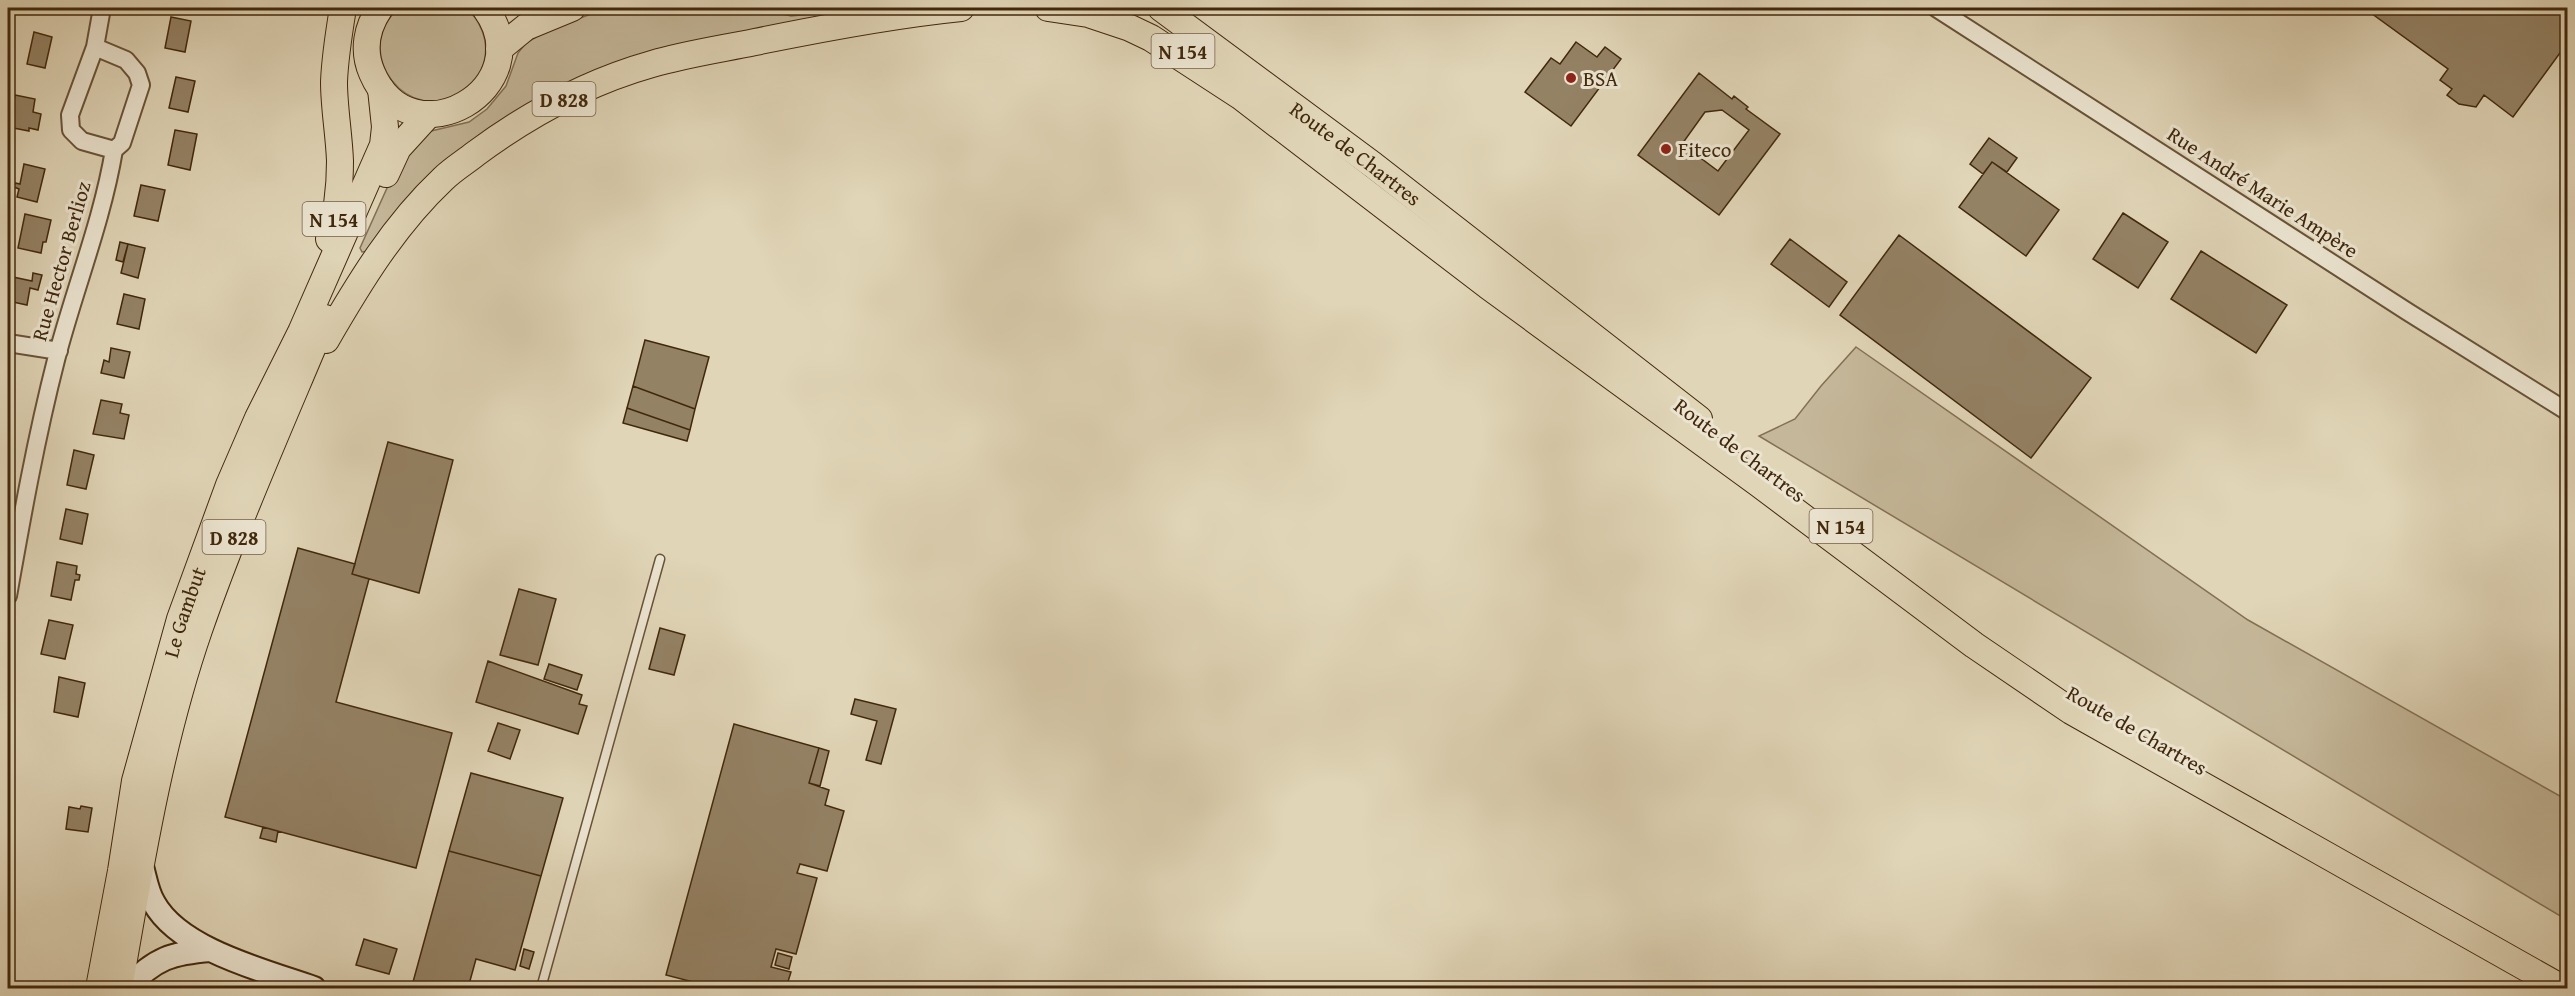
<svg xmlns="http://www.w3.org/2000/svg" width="2575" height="996" font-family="'Gentium Book Plus',serif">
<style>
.grass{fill:#c5b89a;stroke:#837053;stroke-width:1.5}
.building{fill:#948265;stroke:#41280c;stroke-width:1.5;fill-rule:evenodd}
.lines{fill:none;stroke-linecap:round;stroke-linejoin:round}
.lane-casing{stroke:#695337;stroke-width:11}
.street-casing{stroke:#695337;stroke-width:20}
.secondary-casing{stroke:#41280c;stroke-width:26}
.primary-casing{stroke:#41280c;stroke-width:28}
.lane{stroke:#ebe4d0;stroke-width:8}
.street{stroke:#ebe4d0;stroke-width:16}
.secondary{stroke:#ebe4d0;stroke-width:22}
.primary{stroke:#e0d5b7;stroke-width:26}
.poi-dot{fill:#8f2418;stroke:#ebe4d0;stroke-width:2}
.labels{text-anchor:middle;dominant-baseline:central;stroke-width:6;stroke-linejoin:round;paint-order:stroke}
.shield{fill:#ebe4d0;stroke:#746047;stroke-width:1.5}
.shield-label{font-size:20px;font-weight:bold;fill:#41280c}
.poi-label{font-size:21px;fill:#41280c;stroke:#ebe4d0;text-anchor:start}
.street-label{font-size:21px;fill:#41280c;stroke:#ebe4d0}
</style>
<rect width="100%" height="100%" fill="#e0d5b7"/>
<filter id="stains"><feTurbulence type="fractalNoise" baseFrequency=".00333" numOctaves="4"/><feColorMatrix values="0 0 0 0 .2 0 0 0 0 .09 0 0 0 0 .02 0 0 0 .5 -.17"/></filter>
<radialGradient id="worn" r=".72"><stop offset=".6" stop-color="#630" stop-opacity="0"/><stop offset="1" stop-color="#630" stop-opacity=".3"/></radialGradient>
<!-- grass -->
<path class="grass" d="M399 8H466C480 20 488 39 485 57 483 71 474 83 463 91 410 130 348 52 399 8Z
M607 8H757L791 16 822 13 839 8H917L599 72 369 251 362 252 360 248 401 157 427 132 469 122 487 109 506 86 518 53 526 43 548 30Z
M1856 347 2248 620 2567 800V920L1759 436 1795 419 1821 386Z"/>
<!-- building -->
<path class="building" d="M2364 8H2568V42L2513 117 2484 95 2476 107 2459 104 2447 95 2452 89 2440 80 2448 69Z
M171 17 191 21 185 52 165 48Z
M34 32 52 37 45 68 27 64Z
M1576 42 1597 57 1605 47 1621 59 1571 126 1525 92 1551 58 1560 64Z
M1699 73 1732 99 1734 96 1748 107 1746 109 1780 134 1719 215 1638 155ZM1722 110 1749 130 1718 171 1682 144 1705 112Z
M176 77 195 81 188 112 169 108Z
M15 95 35 99 33 112 41 114 38 130 29 128V131L8 127 10 120 8 119V110L12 111Z
M175 130 197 134 190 170 168 165Z
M1989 138 2017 158 2007 172 1992 162 1983 174 1970 164Z
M1992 162 2059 210 2026 256 1959 207Z
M24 164 45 169 37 202 17 197 19 189 14 187 15 183 20 184Z
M141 185 165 190 158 221 134 216Z
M2123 213 2168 242 2138 288 2093 259Z
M25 214 51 220 46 242H43L41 253 18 248Z
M1899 235 2091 378 2031 458 1840 315Z
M1790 239 1847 282 1829 307 1771 264Z
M120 242 128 244 123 262 116 260Z
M128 244 145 248 138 278 121 273Z
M2201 251 2287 305 2256 353 2171 299Z
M33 273 42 275 38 290 30 288 27 305 8 301V276L32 281Z
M124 294 145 299 139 329 117 324Z
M645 340 709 357 695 409 633 386Z
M111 348 130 352 124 378 101 373 104 360 109 362Z
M633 386 695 409 690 430 627 408Z
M101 400 122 404 120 413 129 415 124 439 93 434Z
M627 408 690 430 687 441 623 423Z
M388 442 453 460 419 593 352 574Z
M74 450 94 455 86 489 67 485Z
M66 509 88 514 82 544 60 539Z
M298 548 355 564 352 574 369 579 336 702 452 733 416 868 225 817Z
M57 562 77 566 76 574 80 575 79 580H75L71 600 51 596Z
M519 589 556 599 538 665 500 655Z
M49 620 73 625 65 659 41 654Z
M660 628 685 635 674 675 649 669Z
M488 661 582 695 579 704 587 706 578 734 476 702Z
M549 664 582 675 577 690 544 679Z
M59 677 85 683 78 717 54 712Z
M855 699 896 709 881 764 866 760 877 721 851 714Z
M498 723 520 730 510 759 488 751Z
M734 724 819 748 809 783 829 790 825 805 844 811 827 871 800 864 797 873 817 878 796 954 776 949 771 967 791 972 786 988H700L701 984 666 975Z
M819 748 829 751 820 786 809 783Z
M471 773 563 798 541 876 449 851Z
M81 806 92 808 88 832 66 829 69 807 80 809Z
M263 827 278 831 276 842 260 838Z
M449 851 541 876 515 970 476 959 468 988H437L413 982Z
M364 939 397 949 389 974 356 965Z
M524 949 534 952 529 969 520 966Z
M778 953 792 957 789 969 775 965Z"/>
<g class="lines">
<defs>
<path id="lane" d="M541 988 660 559"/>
<path id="street" d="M1936 8 2408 312 2568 412
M95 47 126 60 137 73 141 85 122 143 114 150 82 141 71 130 70 115 95 47 102 8
M8 343 59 351
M8 596C22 517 36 438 56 360 74 290 102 222 114 150"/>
<path id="secondary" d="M141 863C145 876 147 892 154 903 180 950 266 971 314 988
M127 988C155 958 172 953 211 950"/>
<g id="primary">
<path d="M380 8C367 27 362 50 372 73 411 164 543 87 485 8"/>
<path d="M1048 8 1088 14 1130 28 1151 38 1240 96 1488 286 1759 484 1974 645 2071 711 2562 988"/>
<path id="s1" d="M1161 8 1373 165 1699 419"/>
<path d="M499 49 526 27 572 8"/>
<path d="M386 174 398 148 429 114"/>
<path d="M329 239C337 214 340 187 340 161 339 134 334 108 334 82 335 56 339 32 343 8"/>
<path d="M326 340C359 283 394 225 443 179 452 170 465 162 475 154 529 114 588 82 652 64 686 54 721 49 755 42 823 28 891 15 961 8"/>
<path id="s2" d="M99 988 121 871 135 781 180 619 229 485 258 418 301 332 383 145 385 127 381 89"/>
<path d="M119 988C140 868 159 746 199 630 236 524 282 421 325 318"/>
</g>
</defs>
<!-- lane casing -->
<use href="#lane" class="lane-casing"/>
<!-- street casing -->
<use href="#street" class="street-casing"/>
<!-- secondary casing -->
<use href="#secondary" class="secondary-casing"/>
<!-- primary casing -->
<use href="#primary" class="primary-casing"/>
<!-- lane -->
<use href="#lane" class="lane"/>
<!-- street -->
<use href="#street" class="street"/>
<!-- secondary -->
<use href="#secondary" class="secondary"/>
<!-- primary -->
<use href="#primary" class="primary"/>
</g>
<!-- markers -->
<g class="poi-dot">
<circle cx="1571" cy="78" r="6"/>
<circle cx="1666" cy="149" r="6"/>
</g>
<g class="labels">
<!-- shield labels -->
<g class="shield">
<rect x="1151.5" y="34" width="63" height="34" rx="4.5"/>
<rect x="532.5" y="82" width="63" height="34" rx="4.5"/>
<rect x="302.5" y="202" width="63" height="34" rx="4.5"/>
<rect x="1809.5" y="509" width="63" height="34" rx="4.5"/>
<rect x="202.5" y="520" width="63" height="34" rx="4.5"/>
</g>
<g class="shield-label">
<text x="1183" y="51">N 154</text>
<text x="564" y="99">D 828</text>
<text x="334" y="219">N 154</text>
<text x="1841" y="526">N 154</text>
<text x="234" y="537">D 828</text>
</g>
<!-- poi labels -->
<g class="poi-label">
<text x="1583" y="78">BSA</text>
<text x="1678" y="149">Fiteco</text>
</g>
<!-- street labels -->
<g class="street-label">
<text stroke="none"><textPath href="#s1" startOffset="243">Route de Chartres</textPath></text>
<text transform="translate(2263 192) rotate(33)">Rue André Marie Ampère</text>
<text transform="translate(61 261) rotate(-74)">Rue Hector Berlioz</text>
<text transform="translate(1740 450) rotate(37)">Route de Chartres</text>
<text stroke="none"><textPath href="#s2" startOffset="386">Le Gambut</textPath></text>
<text transform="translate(2137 730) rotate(30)">Route de Chartres</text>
</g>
</g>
<!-- margin -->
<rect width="2575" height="996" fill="none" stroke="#e0d5b7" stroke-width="30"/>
<rect x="9" y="9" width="2557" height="978" fill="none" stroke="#41280c" stroke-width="3"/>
<rect x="15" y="15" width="2545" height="966" fill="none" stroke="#41280c" stroke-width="1.5"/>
<rect width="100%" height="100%" filter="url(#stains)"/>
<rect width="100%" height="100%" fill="url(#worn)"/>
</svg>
